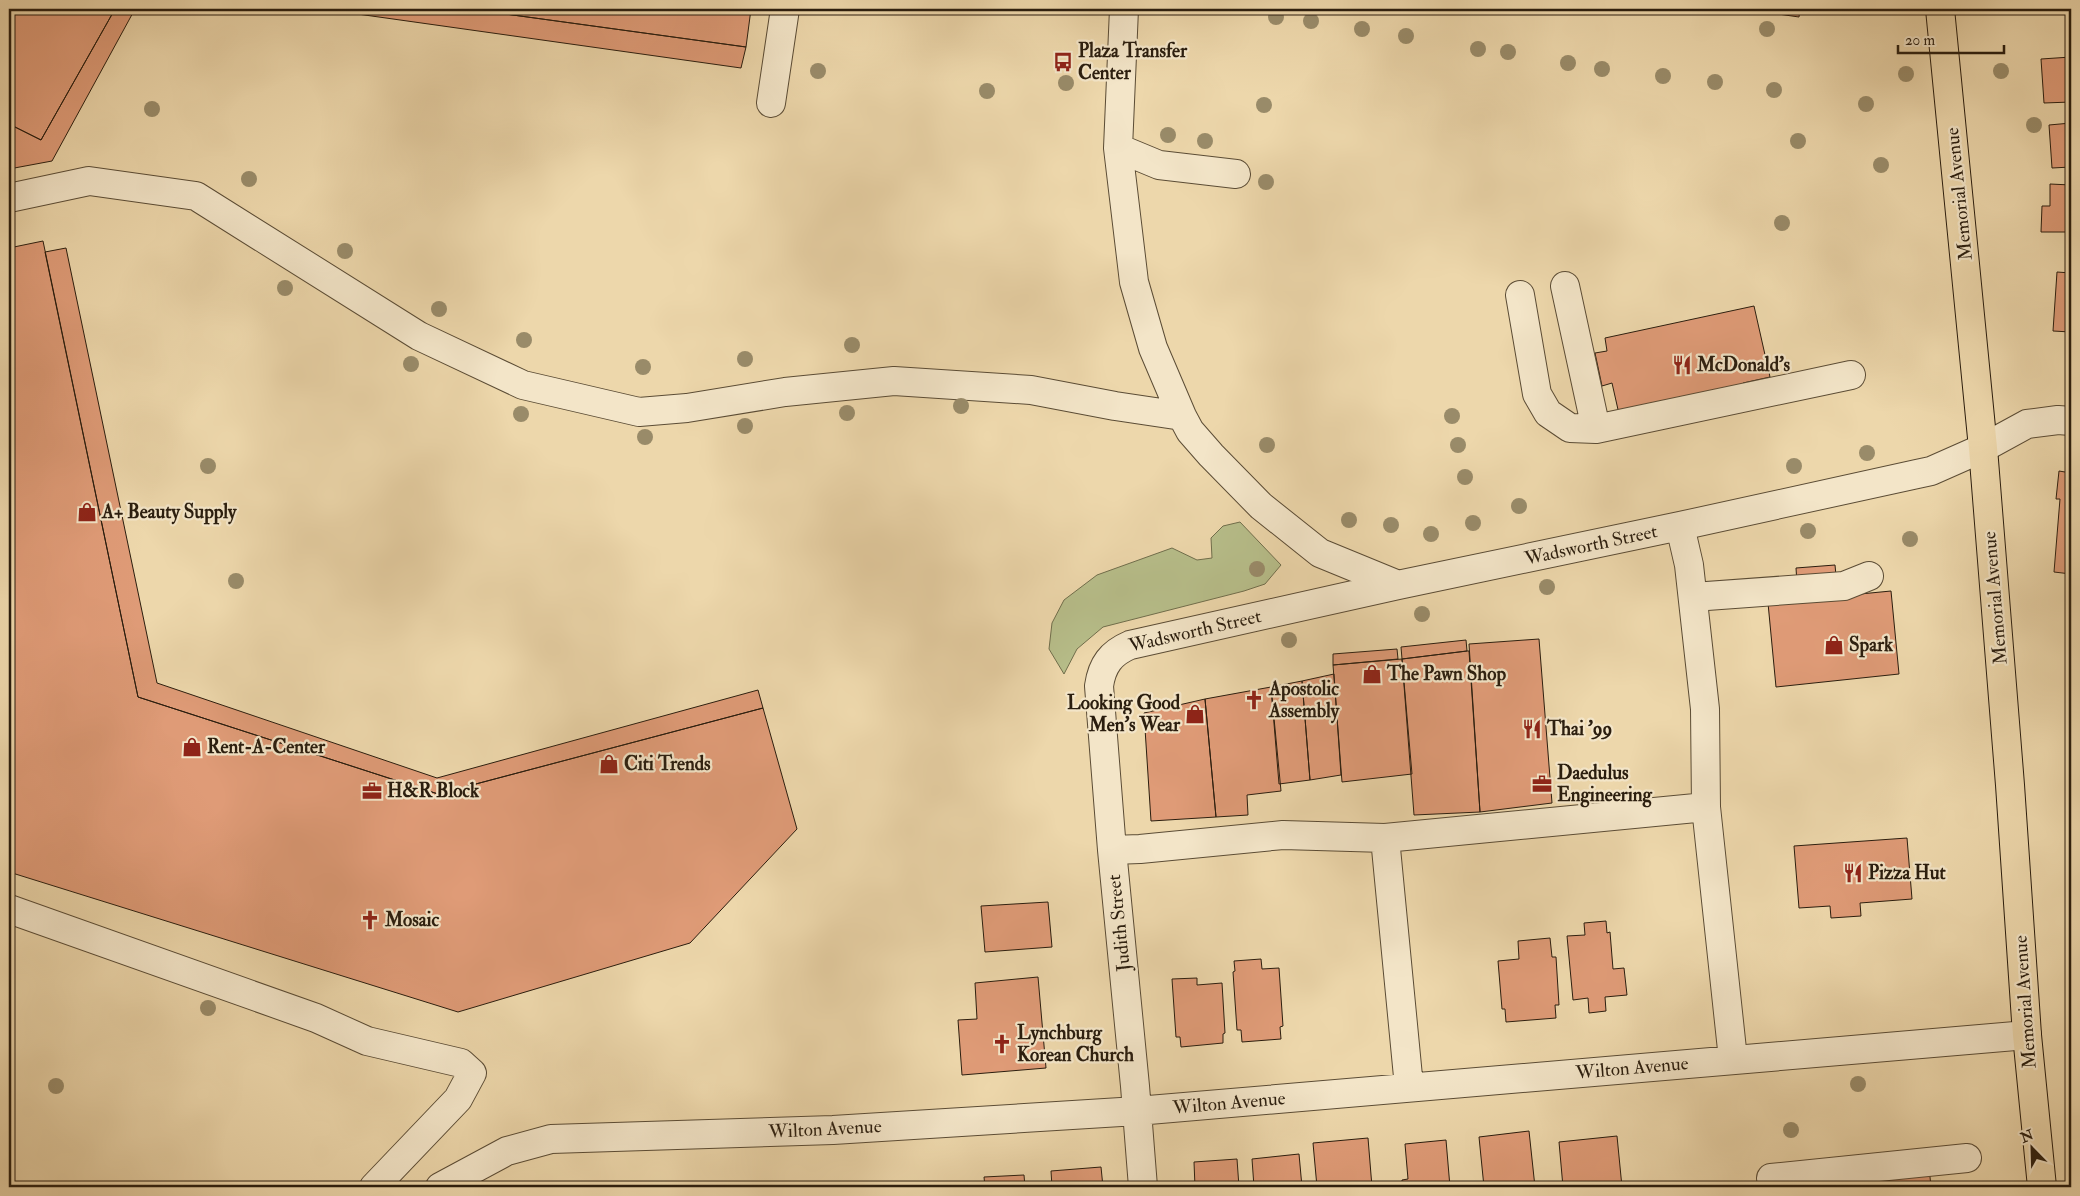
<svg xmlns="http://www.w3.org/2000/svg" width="2080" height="1196" font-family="'IM FELL Double Pica',serif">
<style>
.green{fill:#b7be8a;stroke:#706e4c}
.building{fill:#df9b77;stroke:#2a1d0e}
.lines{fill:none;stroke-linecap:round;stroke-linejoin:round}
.minor-casing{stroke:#5b4c35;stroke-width:30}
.major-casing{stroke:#2a1d0e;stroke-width:30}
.minor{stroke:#f3e5c8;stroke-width:28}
.major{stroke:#edd7ab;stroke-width:28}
.tree{fill:#998b69}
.labels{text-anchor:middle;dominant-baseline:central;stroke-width:4.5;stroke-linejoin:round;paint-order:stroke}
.poi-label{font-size:19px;font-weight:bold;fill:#2a1d0e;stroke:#f3e5c8;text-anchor:start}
.street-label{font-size:19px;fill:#2a1d0e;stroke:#f3e5c8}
</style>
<rect width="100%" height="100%" fill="#edd7ab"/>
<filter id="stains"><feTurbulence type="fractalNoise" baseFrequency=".004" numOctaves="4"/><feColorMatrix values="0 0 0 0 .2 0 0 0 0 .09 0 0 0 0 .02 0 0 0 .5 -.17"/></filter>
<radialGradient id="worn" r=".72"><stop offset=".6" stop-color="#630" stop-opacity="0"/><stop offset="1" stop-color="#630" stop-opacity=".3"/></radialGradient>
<!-- green -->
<path class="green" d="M1240 522 1281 565 1265 584 1244 591 1103 627 1077 649 1064 674 1049 649 1052 623 1064 600 1097 575 1172 548 1197 560 1212 558 1211 538 1223 526Z"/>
<!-- building -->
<path class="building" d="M9 9H115L41 140 9 124Z
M115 9H135L52 161 9 169V124L41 140Z
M322 9H469L746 47 741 68Z
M469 9H751L746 47Z
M1743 9H1800L1799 17Z
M2071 57V102L2044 103 2041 59Z
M2071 123V167L2052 168 2049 125Z
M2050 184 2071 185V232H2041L2042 206H2050Z
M43 241 138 697 438 794 763 708 797 829 690 943 458 1012 9 872V248Z
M66 248 157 683 437 778 758 690 763 708 438 794 138 697 45 252Z
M2057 272 2071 273V332L2053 331Z
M1754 306 1770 377 1743 383 1746 394 1619 414 1612 383 1602 386 1595 353 1607 351 1605 338Z
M2059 471 2071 473V574L2054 572 2060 499H2056Z
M1835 565 1838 597 1798 599 1796 568Z
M1891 591 1899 674 1776 687 1768 603Z
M1539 639 1552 803 1480 812 1469 644Z
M1466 640 1467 651 1402 659 1401 647Z
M1397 649 1398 659 1333 665V654Z
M1467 651H1469L1480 812 1414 815 1402 659Z
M1402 659 1412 774 1342 782 1333 665Z
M1334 674 1341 775 1310 780 1302 681Z
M1302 681 1310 780 1279 784 1271 687Z
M1271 687 1281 791 1247 795 1248 815 1216 817 1205 699Z
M1205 699 1216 817 1151 821 1144 713Z
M1907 838 1912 899 1860 903 1861 916 1831 918 1830 906 1799 908 1794 846Z
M1048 902 1052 947 985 952 981 906Z
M1606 921 1607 933 1610 932 1613 969 1624 968 1627 995 1605 997 1606 1011 1589 1013 1588 998 1573 1000 1567 936 1585 935 1584 923Z
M1550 938 1552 957H1556L1559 1005H1555L1556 1018 1506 1022 1505 1009H1502L1498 961 1519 959 1518 941Z
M1261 959 1262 969 1279 968 1283 1026 1280 1027 1281 1039 1242 1042 1241 1030H1237L1233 972 1235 971 1234 961Z
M1038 977 1046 1068 962 1075 958 1020 977 1019 975 983Z
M1197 978V985L1222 983 1225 1033 1223 1034V1043L1181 1047 1180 1037H1176L1172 979Z
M1529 1131 1535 1187H1484L1479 1137Z
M1617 1136 1622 1187H1563L1559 1142Z
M1368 1138 1372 1187H1317L1313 1143Z
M1446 1140 1450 1187H1402V1180L1408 1179 1405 1144Z
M1299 1154 1302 1187H1254L1252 1159Z
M1237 1159 1239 1187H1195L1194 1162Z
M1101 1167 1103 1187H1052L1051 1171Z
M1929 1167 1931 1187H1834V1183Z
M1024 1175 1025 1187H985L984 1177Z"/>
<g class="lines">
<defs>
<path id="minor" d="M1124 9 1118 148 1134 282 1153 348 1182 416 1190 431 1211 455 1261 506 1320 553 1398 585
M771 103 785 9
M1118 148 1159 165 1236 174
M9 198 89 181 196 196 419 336 523 385 639 412 687 408 785 392 894 381 1031 390 1115 406 1182 416
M1565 286 1596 429
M1520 295 1537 394 1548 413 1570 428 1596 429 1851 375
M1680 526 1689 565 1705 709 1706 807 1733 1059
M1693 597 1844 586 1869 576
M1385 838 1409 1087
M1112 850 1140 849 1283 835 1385 838 1706 807
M9 909 316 1018 367 1041 461 1063 472 1073 458 1099 374 1187
M1771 1178 1967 1158
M440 1187 507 1151 551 1139 833 1130 1137 1111 2027 1035
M1143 1187 1135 1086 1112 850 1099 686C1102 665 1111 653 1130 645L1398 585 1680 526 1917 474 1931 471 1983 448 2027 424 2058 420 2071 421"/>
<path id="major" d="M1940 9 1983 448 2010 785 2027 1035 2042 1187"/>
</defs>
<!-- minor casing -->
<use href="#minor" class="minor-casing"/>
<!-- major casing -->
<use href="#major" class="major-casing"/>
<!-- minor -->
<use href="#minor" class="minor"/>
<!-- major -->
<use href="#major" class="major"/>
</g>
<!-- trees -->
<g class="tree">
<circle cx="1276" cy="17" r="8"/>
<circle cx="1311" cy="21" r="8"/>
<circle cx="1362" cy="29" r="8"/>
<circle cx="1767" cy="29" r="8"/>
<circle cx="1406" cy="36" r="8"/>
<circle cx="1478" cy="49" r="8"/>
<circle cx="1508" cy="52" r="8"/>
<circle cx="1568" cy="63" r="8"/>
<circle cx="1602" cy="69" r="8"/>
<circle cx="818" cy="71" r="8"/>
<circle cx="2001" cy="71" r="8"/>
<circle cx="1906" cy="74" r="8"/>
<circle cx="1663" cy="76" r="8"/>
<circle cx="1715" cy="82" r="8"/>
<circle cx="1066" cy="83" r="8"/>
<circle cx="1774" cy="90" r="8"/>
<circle cx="987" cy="91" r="8"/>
<circle cx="1866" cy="104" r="8"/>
<circle cx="1264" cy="105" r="8"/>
<circle cx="152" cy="109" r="8"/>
<circle cx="2034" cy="125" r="8"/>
<circle cx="1168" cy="135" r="8"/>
<circle cx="1205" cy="141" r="8"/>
<circle cx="1798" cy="141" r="8"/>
<circle cx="1881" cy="165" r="8"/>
<circle cx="249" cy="179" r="8"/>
<circle cx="1266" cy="182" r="8"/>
<circle cx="1782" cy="223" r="8"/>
<circle cx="345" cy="251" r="8"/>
<circle cx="285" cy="288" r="8"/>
<circle cx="439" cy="309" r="8"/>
<circle cx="524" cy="340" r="8"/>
<circle cx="852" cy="345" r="8"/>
<circle cx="745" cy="359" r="8"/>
<circle cx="411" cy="364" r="8"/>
<circle cx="643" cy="367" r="8"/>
<circle cx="961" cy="406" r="8"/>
<circle cx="847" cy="413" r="8"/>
<circle cx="521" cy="414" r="8"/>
<circle cx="1452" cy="416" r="8"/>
<circle cx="745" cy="426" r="8"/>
<circle cx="645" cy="437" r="8"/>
<circle cx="1267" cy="445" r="8"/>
<circle cx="1458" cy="445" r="8"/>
<circle cx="1867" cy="453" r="8"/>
<circle cx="208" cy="466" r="8"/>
<circle cx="1794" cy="466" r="8"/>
<circle cx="1465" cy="477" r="8"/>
<circle cx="1519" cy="506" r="8"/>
<circle cx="1349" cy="520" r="8"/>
<circle cx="1473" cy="523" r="8"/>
<circle cx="1391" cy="525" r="8"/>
<circle cx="1808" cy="531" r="8"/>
<circle cx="1431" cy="534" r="8"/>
<circle cx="1910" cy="539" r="8"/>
<circle cx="1257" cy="569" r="8"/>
<circle cx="236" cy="581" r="8"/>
<circle cx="1547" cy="587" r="8"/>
<circle cx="1422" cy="614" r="8"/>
<circle cx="1289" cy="640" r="8"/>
<circle cx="208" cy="1008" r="8"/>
<circle cx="1858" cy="1084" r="8"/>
<circle cx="56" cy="1086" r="8"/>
<circle cx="1791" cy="1130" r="8"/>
</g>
<!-- icons -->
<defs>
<symbol id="bus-bare" viewBox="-9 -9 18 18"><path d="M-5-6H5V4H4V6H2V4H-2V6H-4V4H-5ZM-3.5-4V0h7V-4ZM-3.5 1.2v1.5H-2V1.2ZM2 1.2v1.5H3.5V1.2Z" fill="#8f2418" stroke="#f3e5c8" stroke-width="2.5" paint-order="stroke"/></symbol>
<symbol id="restaurant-bare" viewBox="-9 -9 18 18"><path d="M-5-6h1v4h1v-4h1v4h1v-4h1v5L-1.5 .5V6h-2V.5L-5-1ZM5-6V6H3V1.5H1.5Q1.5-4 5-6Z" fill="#8f2418" stroke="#f3e5c8" stroke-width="2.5" paint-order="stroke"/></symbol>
<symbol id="shop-bare" viewBox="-9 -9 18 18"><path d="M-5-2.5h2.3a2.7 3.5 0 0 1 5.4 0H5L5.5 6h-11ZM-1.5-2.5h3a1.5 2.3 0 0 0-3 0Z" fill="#8f2418" stroke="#f3e5c8" stroke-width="2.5" paint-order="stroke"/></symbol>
<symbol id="church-bare" viewBox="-9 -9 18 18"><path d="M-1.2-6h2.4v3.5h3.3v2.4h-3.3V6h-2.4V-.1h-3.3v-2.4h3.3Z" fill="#8f2418" stroke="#f3e5c8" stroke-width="2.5" paint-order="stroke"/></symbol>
<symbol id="office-bare" viewBox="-9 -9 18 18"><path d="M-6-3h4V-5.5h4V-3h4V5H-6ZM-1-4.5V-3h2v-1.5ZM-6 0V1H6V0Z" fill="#8f2418" stroke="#f3e5c8" stroke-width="2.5" paint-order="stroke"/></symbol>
</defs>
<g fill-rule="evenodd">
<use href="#bus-bare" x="1049" y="48" width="28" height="28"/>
<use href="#restaurant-bare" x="1668" y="351" width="28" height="28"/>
<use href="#shop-bare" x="73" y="498" width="28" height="28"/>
<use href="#shop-bare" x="1820" y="631" width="28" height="28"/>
<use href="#shop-bare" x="1358" y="660" width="28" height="28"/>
<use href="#church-bare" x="1240" y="686" width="28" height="28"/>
<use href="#shop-bare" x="1181" y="700" width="28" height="28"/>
<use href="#restaurant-bare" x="1518" y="715" width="28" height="28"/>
<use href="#shop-bare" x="178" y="733" width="28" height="28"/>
<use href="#shop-bare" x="595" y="750" width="28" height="28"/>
<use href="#office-bare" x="1528" y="770" width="28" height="28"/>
<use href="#office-bare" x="358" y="777" width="28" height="28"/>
<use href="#restaurant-bare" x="1839" y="859" width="28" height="28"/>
<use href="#church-bare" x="356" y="906" width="28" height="28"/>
<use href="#church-bare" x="988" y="1030" width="28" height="28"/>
</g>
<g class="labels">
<!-- poi labels -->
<g class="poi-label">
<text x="1078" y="51">Plaza Transfer<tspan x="1078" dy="22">Center</tspan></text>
<text x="1697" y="365">McDonald's</text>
<text x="102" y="512">A+ Beauty Supply</text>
<text x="1849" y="645">Spark</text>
<text x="1387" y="674">The Pawn Shop</text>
<text x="1269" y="689">Apostolic<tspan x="1269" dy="22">Assembly</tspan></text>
<text x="1180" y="703" text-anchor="end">Looking Good<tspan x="1180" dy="22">Men's Wear</tspan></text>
<text x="1547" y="729">Thai '99</text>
<text x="207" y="747">Rent-A-Center</text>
<text x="624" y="764">Citi Trends</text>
<text x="1557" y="773">Daedulus<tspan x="1557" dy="22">Engineering</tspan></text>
<text x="387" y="791">H&amp;R Block</text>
<text x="1868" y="873">Pizza Hut</text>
<text x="385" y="920">Mosaic</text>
<text x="1017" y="1033">Lynchburg<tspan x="1017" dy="22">Korean Church</tspan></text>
</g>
<!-- street labels -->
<g class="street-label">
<text transform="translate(1959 194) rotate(-96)">Memorial Avenue</text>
<text transform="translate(1591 545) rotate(-12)">Wadsworth Street</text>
<text transform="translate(1995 598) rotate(-95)">Memorial Avenue</text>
<text transform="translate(1195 631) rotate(-13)">Wadsworth Street</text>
<text transform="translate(1119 923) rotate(-96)">Judith Street</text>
<text transform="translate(2025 1002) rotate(-94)">Memorial Avenue</text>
<text transform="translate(1632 1068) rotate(-5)">Wilton Avenue</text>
<text transform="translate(1229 1103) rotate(-5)">Wilton Avenue</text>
<text transform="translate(825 1129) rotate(-3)">Wilton Avenue</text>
</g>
</g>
<!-- margin -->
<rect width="2080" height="1196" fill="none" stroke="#edd7ab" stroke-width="30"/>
<rect x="10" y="10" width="2060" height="1176" fill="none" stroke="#2a1d0e" stroke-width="2.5"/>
<rect x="15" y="15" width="2050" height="1166" fill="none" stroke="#2a1d0e"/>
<!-- north arrow -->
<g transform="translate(2032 1148) rotate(337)" stroke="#f3e5c8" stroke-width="4" paint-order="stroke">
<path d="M0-4L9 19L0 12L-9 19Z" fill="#2a1d0e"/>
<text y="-8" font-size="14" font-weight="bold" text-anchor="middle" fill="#2a1d0e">N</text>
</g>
<!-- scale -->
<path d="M1898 45v8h106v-8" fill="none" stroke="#2a1d0e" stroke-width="2.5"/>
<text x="1905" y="45" font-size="15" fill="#2a1d0e" stroke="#f3e5c8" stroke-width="4" paint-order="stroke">20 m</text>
<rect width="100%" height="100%" filter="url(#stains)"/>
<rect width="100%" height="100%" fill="url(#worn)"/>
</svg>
